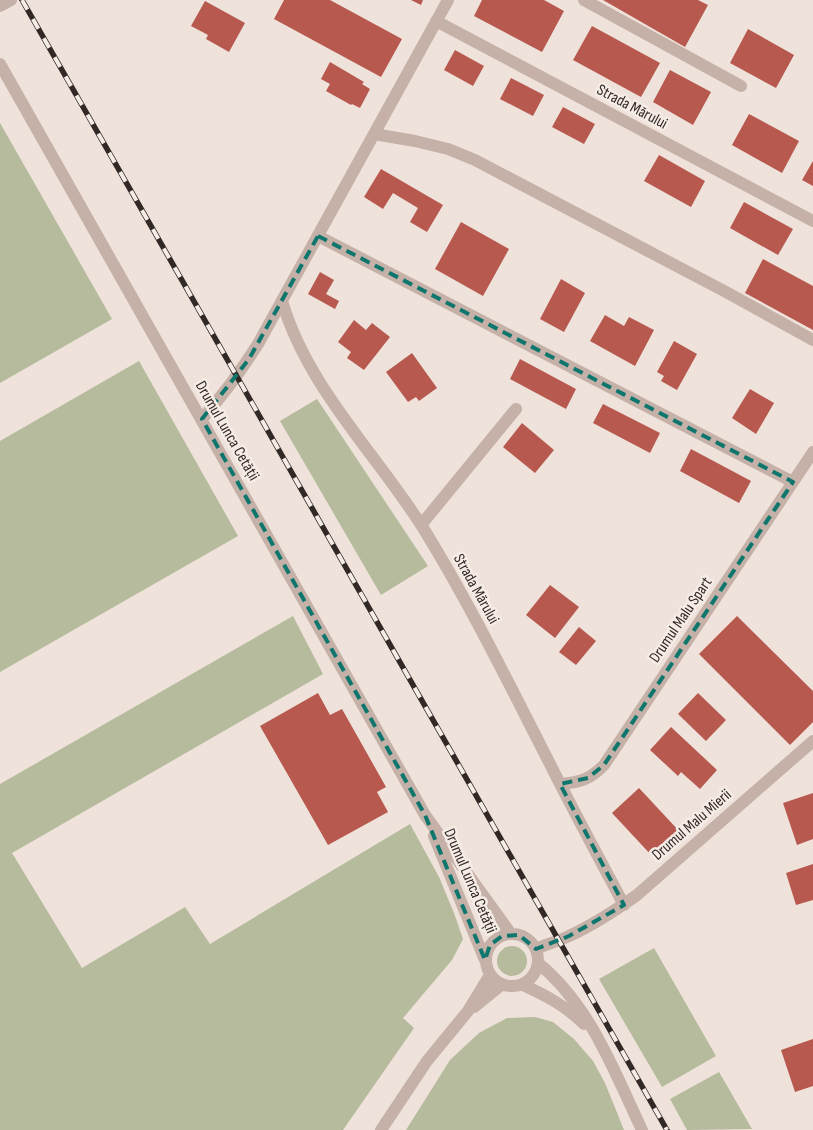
<svg xmlns="http://www.w3.org/2000/svg" width="813" height="1130" font-family="'Sofia Sans Condensed',sans-serif">
<style>
.green{fill:#b5bb9c}
.building{fill:#b7594f}
.lines{fill:none;stroke-linecap:round;stroke-linejoin:round}
.minor{stroke:#c5b1a8;stroke-width:12}
.rail-casing{stroke:#322927;stroke-width:5.5}
.rail{stroke:#f6ece6;stroke-width:4;stroke-dasharray:11;stroke-linecap:butt}
.marked{fill:none;stroke:#0f766e;stroke-width:4;stroke-dasharray:10 6;stroke-linejoin:round}
.labels{text-anchor:middle;dominant-baseline:central;stroke-width:5;stroke-linejoin:round;paint-order:stroke}
.street-label{font-size:16px;fill:#322927;stroke:#f6ece6}
</style>
<rect width="100%" height="100%" fill="#eee2da"/>
<!-- green -->
<path class="green" d="M0 123 112 319 0 383Z
M139 361 238 536 0 672V441Z
M317 399 428 566 381 595 280 421Z
M293 616 323 674 12 853 82 968 185 907 210 944 410 824 439 877 454 913 463 939 452 960 403 1018 414 1028 343 1130H0V784Z
M497 961a15 15 0 1 1 30 0a15 15 0 1 1-30 0Z
M654 948 716 1056 662 1087 599 979Z
M535 1017 553 1022 574 1039 593 1061 605 1083 624 1130H406L450 1060 479 1033 507 1018Z
M719 1072 752 1129 687 1130 670 1099Z"/>
<!-- building -->
<path class="building" d="M284 0H330L402 39 381 77 274 19Z
M411 0H423L421 5Z
M482 0H544L564 11 542 52 474 16Z
M603 0H698L708 5 685 47Z
M205 1 245 23 229 52 206 39 208 35 191 26Z
M592 26 660 63 641 97 573 60Z
M748 29 794 55 776 88 730 63Z
M455 50 484 66 473 86 444 70Z
M330 62 364 82 362 84 370 89 360 108 352 104 351 105 326 91 330 84 321 79Z
M670 70 711 92 693 125 653 102Z
M511 78 544 95 533 116 500 99Z
M563 107 595 124 584 144 552 127Z
M749 114 799 141 782 173 732 145Z
M659 155 705 181 691 207 644 181Z
M813 161V186L802 180Z
M381 169 443 205 427 232 410 222 418 208 393 193 383 209 364 197Z
M744 202 793 229 778 255 730 228Z
M461 222 509 249 483 296 435 269Z
M763 259 813 286V330L745 293Z
M320 272 334 280 326 294 339 301 335 309 308 294Z
M561 279 585 293 564 332 540 319Z
M605 315 624 326 629 317 654 330 635 366 590 341Z
M354 320 366 330 372 323 390 337 364 370 347 358 351 352 338 342Z
M674 341 697 354 677 390 661 381 664 376 657 372Z
M412 353 437 388 419 401 416 397 408 402 386 372Z
M520 359 576 389 566 409 510 379Z
M750 389 774 403 756 434 732 418Z
M603 404 660 433 650 453 593 423Z
M522 423 554 450 535 473 503 447Z
M691 449 751 481 739 503 680 471Z
M550 585 579 607 555 638 526 615Z
M737 616 813 691V722L790 745 699 654Z
M579 627 596 641 576 665 559 652Z
M318 693 330 715 342 709 386 787 377 792 388 812 328 845 260 726Z
M698 693 726 720 706 741 678 714Z
M671 727 717 770 700 789 681 772 678 776 650 750Z
M639 788 680 832 653 857 612 813Z
M813 793V839L797 845 783 803Z
M813 864V900L796 905 786 873Z
M813 1039V1086L795 1092 781 1050Z"/>
<g class="lines">
<!-- minor -->
<path class="minor" d="M584 0 741 86
M0 6 11 0
M436 21 813 221
M0 64 425 815 511 934
M374 134 415 141 448 149 475 160 726 292 813 340
M318 236 793 482
M282 301C308 389 377 454 425 531 471 606 510 686 550 764 574 812 599 858 624 905
M202 419C223 395 241 371 258 344L448 0
M421 525 516 409
M560 784C581 782 589 780 604 765L813 452
M434 836 485 960
M486 960a26 26 0 1 1 52 0a26 26 0 1 1-52 0Z
M536 949C547 944 559 941 569 936 593 925 616 910 637 895L813 741
M538 963C590 1005 614 1071 642 1130
M523 985C545 995 566 1006 584 1024
M474 1007 501 985
M381 1130 427 1061 468 1011 490 975"/>
<defs>
<path id="rail" d="M22 0 667 1130"/>
</defs>
<!-- rail casing -->
<use href="#rail" class="rail-casing"/>
<!-- rail -->
<use href="#rail" class="rail"/>
</g>
<!-- marked area -->
<path class="marked" d="M318 236 793 482 604 765 588 778 560 784 624 905 569 936 536 949 519 935 502 936 490 945 485 960 425 815 202 419 249 359Z"/>
<g class="labels">
<!-- street labels -->
<g class="street-label">
<text transform="translate(632 107) rotate(28)">Strada Mărului</text>
<text transform="translate(227 431) rotate(60)">Drumul Lunca Cetății</text>
<text transform="translate(476 589) rotate(61)">Strada Mărului</text>
<text transform="translate(681 620) rotate(-56)">Drumul Malu Spart</text>
<text transform="translate(692 825) rotate(-41)">Drumul Malu Mierii</text>
<text transform="translate(470 881) rotate(67)">Drumul Lunca Cetății</text>
</g>
</g>
</svg>
